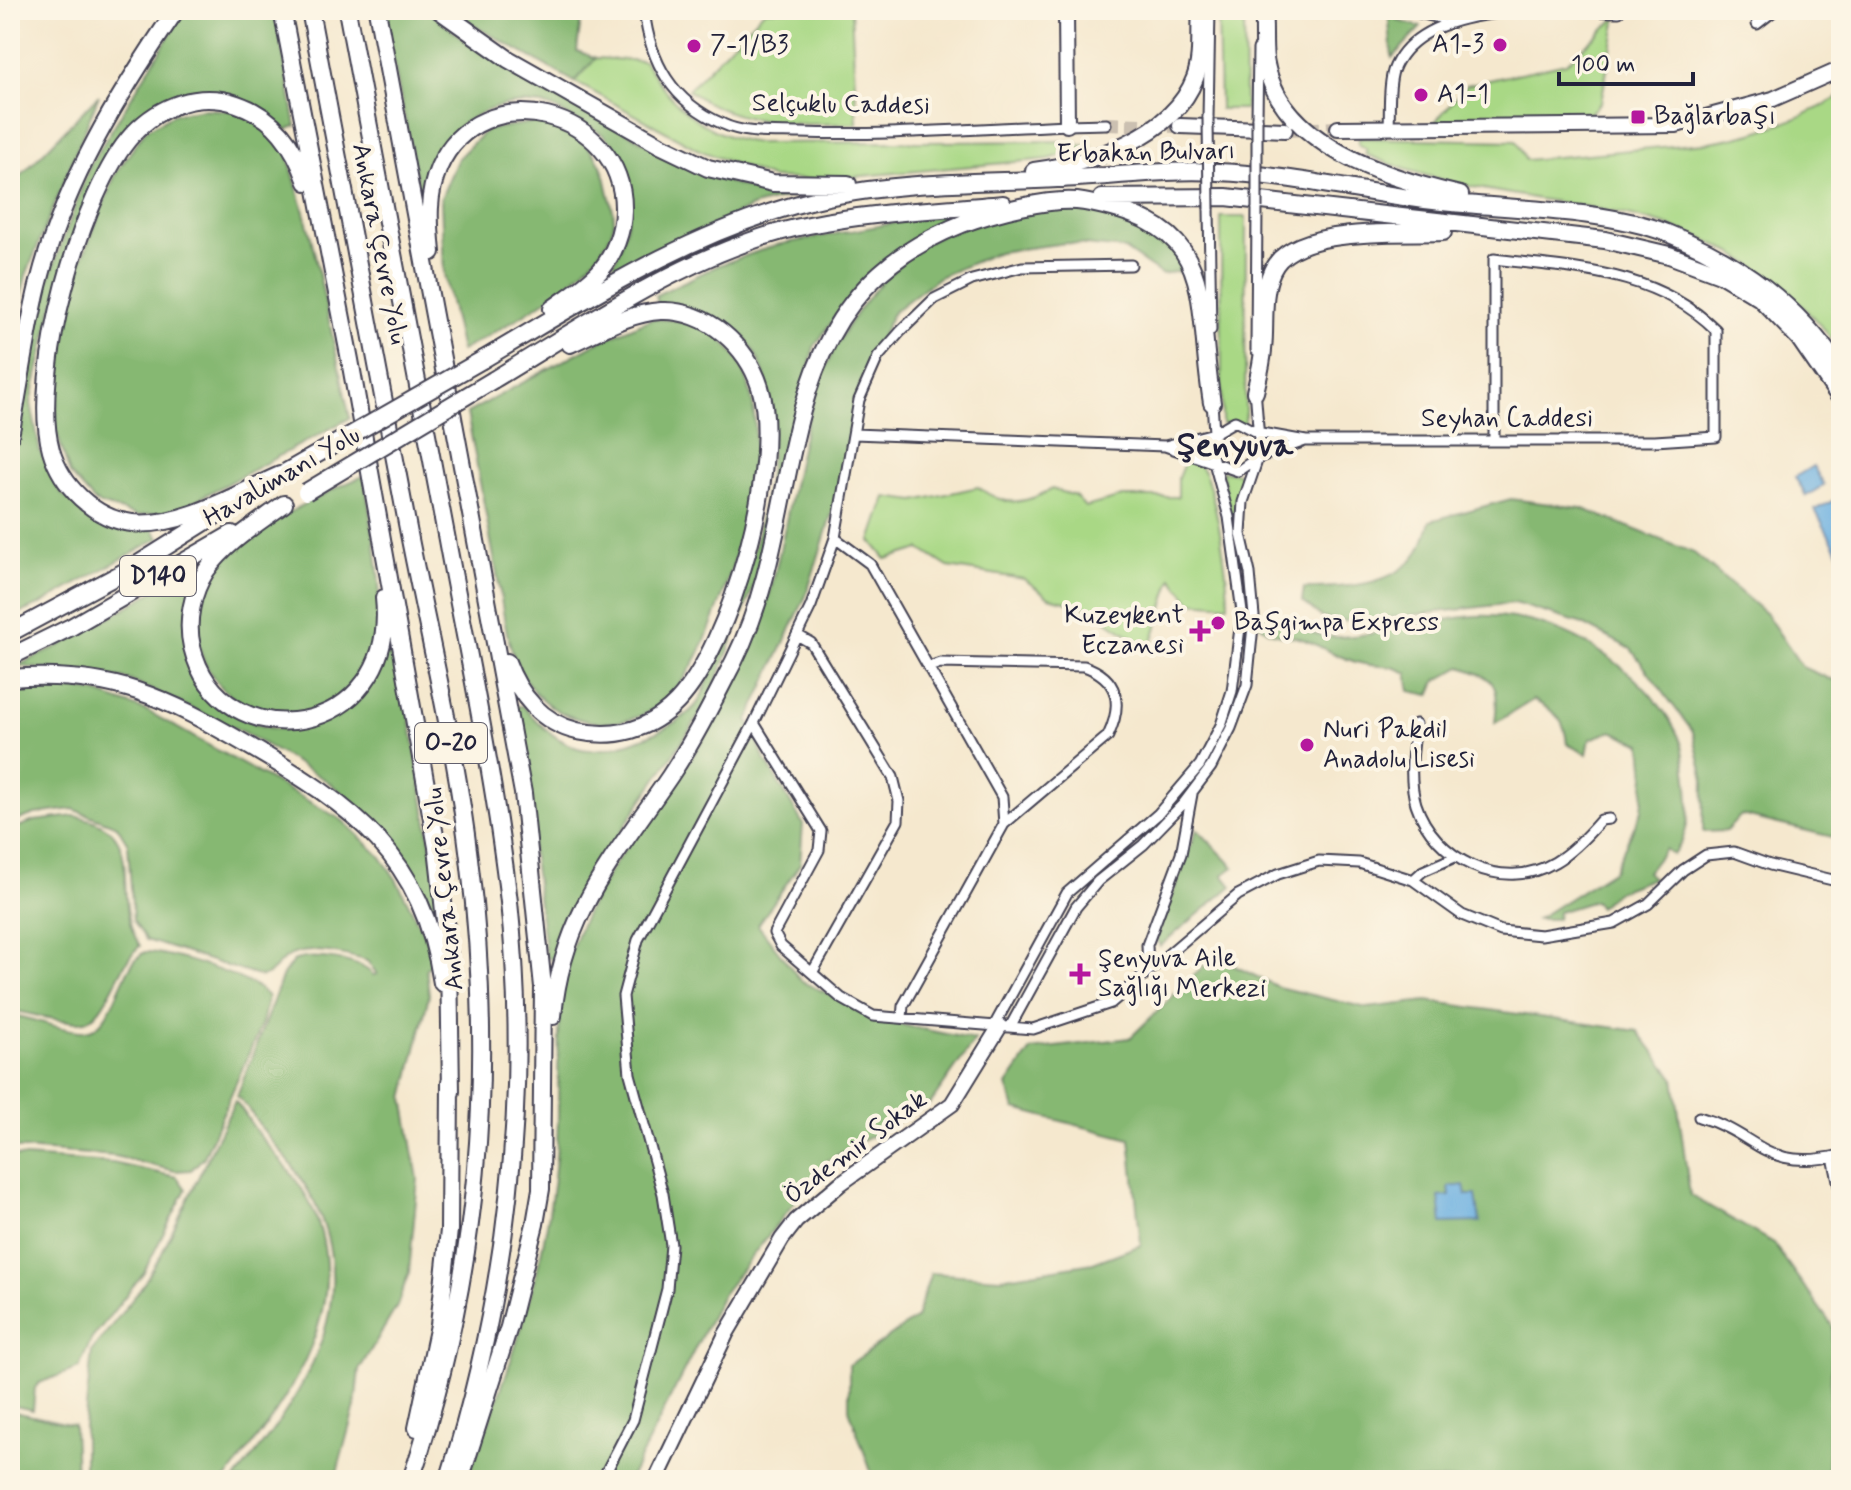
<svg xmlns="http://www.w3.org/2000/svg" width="1851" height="1490" font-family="Mynerve,sans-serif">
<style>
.green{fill:#a9d885;stroke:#667d60;stroke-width:2}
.forest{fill:#86b872;stroke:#546d56;stroke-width:2}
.water{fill:#6cb0e1;stroke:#47698e;stroke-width:2}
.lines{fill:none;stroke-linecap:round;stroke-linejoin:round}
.secondary-tunnel{stroke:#cbc0b1;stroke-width:14;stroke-dasharray:14 7;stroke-linecap:butt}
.street-casing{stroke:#424051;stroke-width:13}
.secondary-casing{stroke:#424051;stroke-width:18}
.highway-casing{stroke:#424051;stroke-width:20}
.street{stroke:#fff;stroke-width:9}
.secondary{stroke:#fff;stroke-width:14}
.highway{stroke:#fff;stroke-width:16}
.street-bridge-casing{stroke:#424051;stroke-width:13;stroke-linecap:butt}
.highway-bridge-casing{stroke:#424051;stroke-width:20;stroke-linecap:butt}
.street-bridge{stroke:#fff;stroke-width:9}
.highway-bridge{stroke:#fff;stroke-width:16}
.poi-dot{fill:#b5179e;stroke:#fcf5e5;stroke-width:3}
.labels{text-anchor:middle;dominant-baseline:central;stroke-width:8;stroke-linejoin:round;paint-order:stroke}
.shield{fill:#fcf5e5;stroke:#63616e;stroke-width:2}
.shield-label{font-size:24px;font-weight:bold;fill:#22223b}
.poi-label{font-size:26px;fill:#22223b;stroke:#fcf5e5;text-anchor:start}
.street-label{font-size:26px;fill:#22223b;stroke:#fcf5e5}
.district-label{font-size:34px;font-weight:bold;fill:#22223b;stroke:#fcf5e5}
</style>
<rect width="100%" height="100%" fill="#fcf5e5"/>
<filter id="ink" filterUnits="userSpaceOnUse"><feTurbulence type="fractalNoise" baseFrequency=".0125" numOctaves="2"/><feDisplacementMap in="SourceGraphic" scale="16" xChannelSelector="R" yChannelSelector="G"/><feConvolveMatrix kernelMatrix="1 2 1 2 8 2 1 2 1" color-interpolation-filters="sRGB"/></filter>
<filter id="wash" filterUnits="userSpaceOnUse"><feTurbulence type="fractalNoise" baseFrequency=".006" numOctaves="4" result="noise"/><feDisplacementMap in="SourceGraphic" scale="32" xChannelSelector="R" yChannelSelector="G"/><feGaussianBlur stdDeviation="1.8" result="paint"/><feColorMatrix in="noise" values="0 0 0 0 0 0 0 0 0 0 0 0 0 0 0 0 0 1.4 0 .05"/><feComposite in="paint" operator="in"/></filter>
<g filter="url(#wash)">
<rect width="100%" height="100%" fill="#f5e8ce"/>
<!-- green -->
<path class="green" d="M765 10H851L857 124C796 124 739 128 688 90Z
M1218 10H1244L1245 109H1220Z
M1617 17 1601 102 1584 119 1434 123 1467 85 1566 63Z
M596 58 644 61C672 105 703 135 757 143L1076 141 1078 145 1093 146 1049 159 819 180 771 178 699 150 575 82Z
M1841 96V351C1707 170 1542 230 1365 154L1367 149 1358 144 1359 138 1516 141 1526 160 1704 143C1754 136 1798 121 1841 96Z
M1221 217H1246L1245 423 1222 424Z
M1186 458C1195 461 1201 465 1205 474 1217 502 1228 574 1228 605L1191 602 1172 578 1150 649 1084 606 1049 597 1024 579 948 567 920 549 886 559 871 541 886 497 915 501 978 487C1004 507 1023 505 1052 489L1075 496 1085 507 1122 497H1178V478Z
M1222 471 1244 474 1235 504 1236 550Z"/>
<!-- forest -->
<path class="forest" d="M185 10H275L296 126 287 130 196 94 156 106 114 149 52 310 31 403 40 451 62 494 93 519 126 530 152 528 159 538 39 605 10 617V475L41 301 90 165Z
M383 10H428L469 44 701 174 754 190 796 195 754 206 620 269 614 263C631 226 643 162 602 134 594 128 584 124 575 120 567 115 557 109 548 106 490 93 429 131 428 192L420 195Z
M458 10H582L577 51 596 58 575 82 473 25Z
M1388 10 1399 21 1421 27 1392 58Z
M99 95 26 275 10 349V187Z
M203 109 240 111 265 124 286 148 311 237 350 418 176 511 137 516 95 502 70 474 54 424 73 282 116 173 146 130 174 114Z
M541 121C573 133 600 146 607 185 609 196 615 212 614 222 607 273 502 328 461 351L444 274 441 198 458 158 486 130Z
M1047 207C1110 212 1153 210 1188 270L1161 274 1124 249 1066 243 998 252 939 277 893 312 861 381 834 507 806 596 748 720 764 758 803 824 800 864 758 925 802 982 893 1023 975 1040 931 1103 828 1160 723 1293 629 1480H466C509 1375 550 1259 557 1144 561 1082 552 1005 573 945 605 852 687 783 729 694 741 670 753 644 762 619 802 497 791 365 893 271 901 263 910 253 920 246 954 222 1007 217 1047 207Z
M947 213 950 219 885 260 858 286 814 347 764 560 708 703 575 899 554 960 546 957 513 706H523C538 724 566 751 592 750 622 749 677 728 696 705 706 693 711 669 717 654 749 578 810 399 738 331 718 313 683 310 658 306L656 295 717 266 776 245Z
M651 319C797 316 756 500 726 586 711 627 694 679 658 706 636 722 608 726 583 720 555 714 536 699 522 674 505 644 503 607 497 574 487 521 477 467 467 413L596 343Z
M364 476C371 523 386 591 377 639 373 659 361 676 346 689 267 761 157 669 210 571 226 542 331 489 364 476Z
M1511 499 1581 508 1694 553 1766 614 1802 667 1841 684V839L1741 815 1726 831 1703 832 1704 779 1693 732 1631 649 1583 624 1514 603 1353 622 1323 618 1302 601 1304 588C1343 588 1396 587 1419 551 1424 543 1427 531 1430 521Z
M211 558 185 629C196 651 209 689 224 707 229 712 239 715 246 719 308 752 378 701 389 638L397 637 440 903 430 906 407 859 365 811 327 781 283 755 241 731 127 679 17 666 65 643Z
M1264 613C1286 624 1314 637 1339 637 1381 635 1424 622 1465 617 1526 610 1587 636 1632 676 1653 695 1681 728 1684 756 1689 791 1696 826 1673 855L1665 849 1647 872 1653 878 1616 892 1599 907 1594 901 1558 912 1557 919H1537L1614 870 1642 810 1645 776 1642 744 1612 731 1590 739 1587 754 1567 744C1565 719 1555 711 1533 700L1495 723C1499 685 1498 679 1461 667L1436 681 1430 695 1410 691 1407 673C1388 663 1383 668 1364 664 1340 660 1320 644 1299 638 1282 634 1272 637 1259 624Z
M26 683 94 692 147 711 342 820 380 856 396 879 428 942 433 964 426 968 429 995 404 1098 418 1179 409 1272 397 1306 359 1370 355 1406 335 1480H234C327 1370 382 1260 270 1139 258 1126 251 1108 237 1096L283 975 293 961C311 953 361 960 373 975L377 974 367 961C344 954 306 944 286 958 276 965 273 974 261 977L146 940 133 920 128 844 117 826 73 809 35 814 10 823V686Z
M75 816C154 830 106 892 140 946 117 963 107 1022 79 1022 57 1021 32 1014 10 1010V830L34 821Z
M1197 829 1234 867 1223 875 1232 886 1160 946 1156 939Z
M145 952C169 952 255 978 268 997L262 1023 204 1157 191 1170 175 1171 114 1156 10 1148V1015C34 1017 59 1031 83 1031 115 1032 118 966 145 952Z
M1214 956 1278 987 1367 1008 1427 1001 1638 1031 1674 1078 1690 1195 1773 1243 1833 1327 1827 1480H874L849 1409V1365L916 1318 931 1273 1000 1278 1093 1263 1141 1245 1130 1139 1015 1109 1007 1085 1031 1050 1130 1038Z
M235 1101C245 1112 251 1125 260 1136 276 1155 293 1173 305 1194 364 1298 289 1400 225 1480H84V1427L92 1351 141 1288 161 1255Z
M10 1156 113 1163 177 1177 186 1189 144 1272 91 1340 79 1368 39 1383 35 1388 33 1410 10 1405Z
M10 1411 74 1425 76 1480H10Z"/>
<!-- water -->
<path class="water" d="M1813 466 1824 485 1806 496 1795 477Z
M1834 500 1841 513V557L1815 510Z
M1464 1185 1466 1195H1476L1480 1222 1442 1223 1439 1197 1450 1196 1449 1187Z"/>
</g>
<g filter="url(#ink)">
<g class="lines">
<!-- secondary-tunnel -->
<path class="secondary-tunnel" d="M1106 124 1180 126
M1285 130 1338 128"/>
<defs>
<path id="street" d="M644 10C650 62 672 102 723 124 746 135 776 132 801 133 903 136 1005 126 1106 124
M1406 10 1440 18
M1757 24 1775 10
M1208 118 1210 10
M1257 118 1258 49
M1389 126C1390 108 1388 88 1393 71 1419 0 1551 10 1619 12
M1209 209 1211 330
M1256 350 1257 208
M854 434 1165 446 1238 471 1257 458 1305 441
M1165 446 1214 433 1235 421 1256 432 1306 441H1655L1716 437V330C1655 270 1574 269 1494 259V441
M835 538 870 564 1002 797 1004 824 903 1006 902 1018
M797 635 811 643 893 777 899 801 898 821 812 973
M929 667 940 663 1084 666C1119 678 1123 704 1108 736L1004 824
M754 723 821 831 819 850 774 933 781 946 841 998 873 1016 1033 1029 1111 1003 1238 895 1278 874 1319 861 1359 863 1413 880 1462 915 1501 931 1541 935 1614 923 1648 904 1683 870 1706 855 1734 852 1770 865 1841 882
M1416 724C1413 750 1408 778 1416 804 1434 859 1502 894 1555 862 1572 852 1588 835 1601 820L1609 819
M1413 880 1423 871 1455 857
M1148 971 1147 945 1181 854 1192 794
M994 1026 1067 893 1158 814 1200 765 1221 725 1232 691 1242 612 1229 517 1210 448 1214 433 1212 401
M1010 1027 1076 907 1098 881 1143 845 1183 804 1211 767 1231 728 1247 685 1254 616 1250 573 1241 534 1243 502 1260 452 1255 388
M1699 1117C1760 1134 1763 1173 1841 1155
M1833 1157 1841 1195
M602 1480 633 1420 667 1289 671 1245 663 1194 630 1074 623 996 638 940 754 723 811 606 835 538 859 400 878 357 901 331 934 299 972 280 1022 267 1131 265"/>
<path id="secondary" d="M1066 10 1067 125
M1180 126 1285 130
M1338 128 1676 125 1773 99 1841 69
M656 1480 726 1334 782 1239 796 1221 841 1183 952 1104 1000 1026"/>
<path id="highway" d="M282 10 350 360 437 847 449 957 451 1092
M310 10C343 185 376 359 409 534 430 642 456 749 469 858 496 1075 479 1273 411 1480
M347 10C380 187 414 363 447 540 469 660 495 780 509 902 530 1096 507 1292 449 1478
M377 10 523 793 543 987 541 1189 535 1224 509 1327 460 1480
M439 10 508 59 660 145 708 168 773 183 848 184
M1263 10C1265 26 1263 43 1265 59 1278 145 1389 179 1460 195
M1034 171C1090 163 1173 137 1195 78 1203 57 1199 32 1201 10
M1102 198 1226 197 1605 240 1669 255 1720 274 1760 298 1799 338 1841 399
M432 252C429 222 427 195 439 167 480 74 625 110 623 210 623 231 614 255 600 271 586 286 568 297 552 309
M482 360C586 299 691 231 810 201 889 181 976 183 1057 179 1110 177 1165 169 1218 172 1293 175 1367 194 1442 202 1510 209 1604 209 1667 233 1741 262 1797 305 1841 371
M493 380C588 323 699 246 809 225 872 212 939 210 1003 204
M1255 392C1258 379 1262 364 1263 350 1266 325 1261 295 1272 271 1292 225 1399 234 1443 232
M10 436C20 386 26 335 38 286 63 184 118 95 176 10
M280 475C236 494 181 528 132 523 94 519 61 485 51 450 30 376 81 191 133 134 160 105 199 91 237 104 275 117 294 145 307 182
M284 504C257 524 225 543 206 571 192 593 186 621 192 647 220 763 399 741 384 598
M10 633 135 566 237 502
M10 657 71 627 232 534
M507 662C519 695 542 723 577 731 615 739 650 730 677 702 731 646 783 462 760 387 753 365 740 347 723 333 706 319 683 310 661 311 629 313 599 331 570 344
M10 678C112 670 165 697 251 747 354 807 423 856 442 983
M553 1016C562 914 615 857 670 776 694 740 714 700 734 661 814 500 758 305 962 224 991 213 1053 196 1084 202 1221 226 1194 292 1212 403
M417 1428 439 1325 449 1230 450 1082"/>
</defs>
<!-- street casing -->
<use href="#street" class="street-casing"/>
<!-- secondary casing -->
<use href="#secondary" class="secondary-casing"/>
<!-- highway casing -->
<use href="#highway" class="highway-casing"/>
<!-- street -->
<use href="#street" class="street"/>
<!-- secondary -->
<use href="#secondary" class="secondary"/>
<!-- highway -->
<use href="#highway" class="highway"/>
<defs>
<path id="street-bridge" d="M1208 118 1209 209
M1257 118V208"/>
<path id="highway-bridge" d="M286 472 482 360
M306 492 493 380"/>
</defs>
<!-- street-bridge casing -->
<use href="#street-bridge" class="street-bridge-casing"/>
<!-- highway-bridge casing -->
<use href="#highway-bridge" class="highway-bridge-casing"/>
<!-- street-bridge -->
<use href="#street-bridge" class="street-bridge"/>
<!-- highway-bridge -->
<use href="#highway-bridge" class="highway-bridge"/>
</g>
</g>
<!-- markers -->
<g class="poi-dot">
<circle cx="1500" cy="45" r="8"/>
<circle cx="694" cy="46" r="8"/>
<circle cx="1421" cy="95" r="8"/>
<rect x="1630" y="109" width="16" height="16" rx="4"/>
<circle cx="1218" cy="623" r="8"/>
<path d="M1196 619h8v8h8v8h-8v8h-8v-8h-8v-8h8z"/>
<circle cx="1307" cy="745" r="8"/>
<path d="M1076 962h8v8h8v8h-8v8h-8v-8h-8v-8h8z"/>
</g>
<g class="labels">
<!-- shield labels -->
<g class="shield">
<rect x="120" y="556" width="76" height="40" rx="6"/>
<rect x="415" y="723" width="72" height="40" rx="6"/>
</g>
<g class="shield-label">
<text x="158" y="576">D140</text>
<text x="451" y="743">O-20</text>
</g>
<!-- poi labels -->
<g class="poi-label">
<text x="1484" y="45" text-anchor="end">A1-3</text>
<text x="710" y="46">7-1/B3</text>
<text x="1437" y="95">A1-1</text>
<text x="1654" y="117">Bağlarbaşı</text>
<text x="1184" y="616" text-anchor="end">Kuzeykent<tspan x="1184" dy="30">Eczanesi</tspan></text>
<text x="1234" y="623">Başgimpa Express</text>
<text x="1323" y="730">Nuri Pakdil<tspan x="1323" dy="30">Anadolu Lisesi</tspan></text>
<text x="1098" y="959">Şenyuva Aile<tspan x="1098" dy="30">Sağlığı Merkezi</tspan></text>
</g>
<!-- street labels -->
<g class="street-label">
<text transform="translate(841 105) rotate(1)">Selçuklu Caddesi</text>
<text transform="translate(1146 153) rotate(-1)">Erbakan Bulvarı</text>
<text transform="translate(379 244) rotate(79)">Ankara Çevre Yolu</text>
<text x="1507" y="419">Seyhan Caddesi</text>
<text transform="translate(282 477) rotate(-30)">Havalimanı Yolu</text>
<text transform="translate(445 889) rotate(-96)">Ankara Çevre Yolu</text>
<text transform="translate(856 1148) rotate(-37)">Özdemir Sokak</text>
</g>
<!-- district labels -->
<g class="district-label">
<text x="1235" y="445">Şenyuva</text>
</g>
</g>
<!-- margin -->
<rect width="1851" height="1490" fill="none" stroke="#fcf5e5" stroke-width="40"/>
<!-- scale -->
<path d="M1559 72v12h134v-12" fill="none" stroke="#22223b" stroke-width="4"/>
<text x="1571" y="72" font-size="24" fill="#22223b" stroke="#fcf5e5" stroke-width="6" paint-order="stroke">100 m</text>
</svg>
